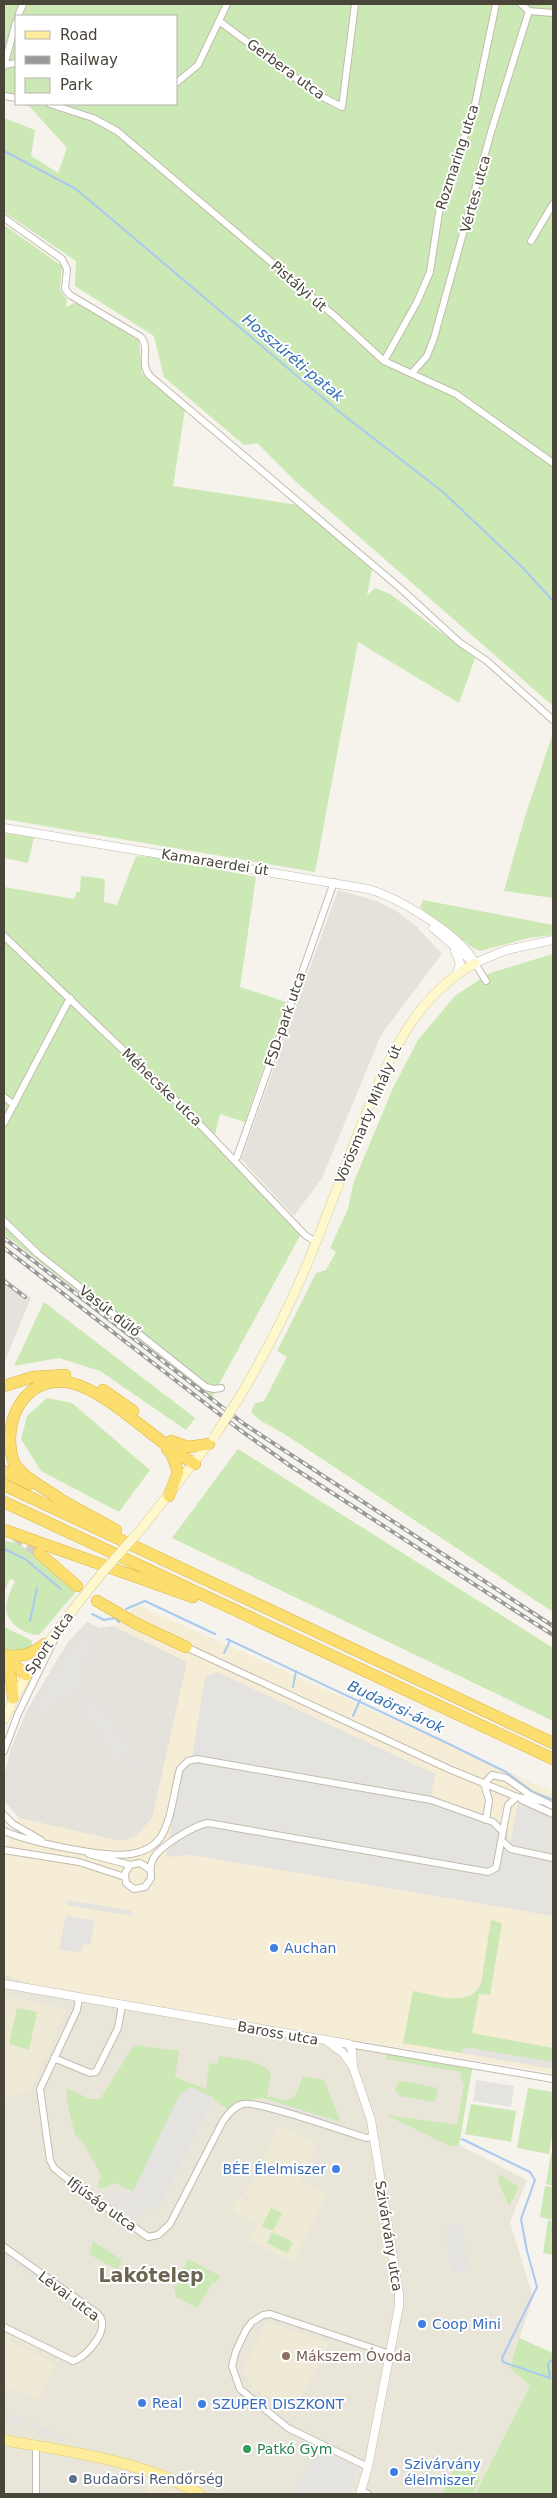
<svg xmlns="http://www.w3.org/2000/svg" width="557" height="2498" font-family="'DejaVu Sans',sans-serif">
<style>
.residential{fill:#e9e6d9}
.commercial{fill:#f6edd7}
.industrial{fill:#e5e2dc}
.education{fill:#eeead5}
.green{fill:#cbe8b5}
.parking{fill:#e4e3df}
.lines{fill:none;stroke-linecap:round;stroke-linejoin:round}
.stream{stroke:#a9caf0;stroke-width:2}
.motorway-tunnel{stroke:#d3d0c7;stroke-width:11;stroke-dasharray:11 5.5;stroke-linecap:butt}
.minor-casing{stroke:#c1bcad;stroke-width:8}
.tertiary-casing{stroke:#c1bcad;stroke-width:9}
.secondary-casing{stroke:#d4cc9b;stroke-width:10}
.primary-casing{stroke:#e3cd6b;stroke-width:11}
.motorway-casing{stroke:#dcb53e;stroke-width:12}
.minor{stroke:#fff;stroke-width:6}
.tertiary{stroke:#fff;stroke-width:8}
.secondary{stroke:#fef8cc;stroke-width:9}
.primary{stroke:#fded9c;stroke-width:10}
.motorway{stroke:#fcde6f;stroke-width:11}
.rail-casing{stroke:#999;stroke-width:4}
.rail{stroke:#fff;stroke-width:2;stroke-dasharray:5.5;stroke-linecap:butt}
.secondary-bridge-casing{stroke:#d4cc9b;stroke-width:10;stroke-linecap:butt}
.secondary-bridge{stroke:#fef8cc;stroke-width:9}
.shop-dot{fill:#3f7fe0;stroke:#fff;stroke-width:2}
.education-dot{fill:#8d6e63;stroke:#fff;stroke-width:2}
.leisure-dot{fill:#2e9e5b;stroke:#fff;stroke-width:2}
.service-dot{fill:#5c6f8a;stroke:#fff;stroke-width:2}
.labels{text-anchor:middle;dominant-baseline:central;stroke-width:4;stroke-linejoin:round;paint-order:stroke}
.street-label{font-size:14px;fill:#4a4539;stroke:#fff}
.shop-label{font-size:14px;fill:#366cbe;stroke:#fff;text-anchor:start}
.education-label{font-size:14px;fill:#785e54;stroke:#fff;text-anchor:start}
.leisure-label{font-size:14px;fill:#27864d;stroke:#fff;text-anchor:start}
.service-label{font-size:14px;fill:#4e5e75;stroke:#fff;text-anchor:start}
.water-label{font-size:15px;font-style:italic;fill:#326eb5;stroke:#fff}
.district-label{font-size:19px;font-weight:bold;fill:#6c6450;stroke:#fff}
</style>
<rect width="100%" height="100%" fill="#f5f3eb"/>
<!-- residential -->
<path class="residential" d="M4 1974 27 1983 74 1994 473 2061 459 2145 527 2180 510 2222 533 2297 510 2368 530 2386 475 2494H4Z"/>
<!-- commercial -->
<path class="commercial" d="M138 1605 553 1792V2073L361 2041 328 2040 74 1994 27 1983 4 1974V1851L19 1818 120 1841 187 1662 113 1626Z"/>
<!-- industrial -->
<path class="industrial" d="M338 890 377 901 395 910 415 925 442 954 381 1035 322 1178 294 1216 241 1159Z
M4 1277 31 1298 4 1363Z
M87 1622 100 1628 113 1626 187 1662 152 1818 135 1837 120 1841 19 1818 4 1801V1779L10 1751 27 1710 68 1642Z"/>
<!-- education -->
<path class="education" d="M4 1995 67 2010 31 2088 4 2101Z
M279 2125 317 2144 300 2180 327 2194 294 2262 249 2241 258 2223 232 2211 239 2197 249 2201 250 2199 245 2196Z
M267 2322 329 2343 295 2410 255 2390 242 2370Z
M4 2334 11 2337 9 2341 56 2364 38 2399 12 2389 4 2390Z
M143 2477 176 2491 183 2494H150Z"/>
<!-- green -->
<path class="green" d="M4 4H553V706L294 480 257 443 244 445 164 377 154 336 75 286 76 261 4 212V118L35 130 31 156 58 173 67 148 29 106 22 104H176V16H16V102L4 98Z
M4 225 62 266 60 290 67 300 66 307 77 302 139 341 142 373 185 410 173 486 298 505 372 569 367 596 375 588 390 594 475 658 459 703 358 642 315 872 4 819Z
M552 736 553 898 504 891 526 813Z
M4 833 34 837 28 863 4 858Z
M136 856 164 858 256 877 240 987 286 1002 245 1122 220 1114 215 1135 103 1026 101 1034 196 1126 301 1234 212 1397 4 1234V887L74 899 77 892H80L81 876 105 879 104 902 117 905Z
M423 900 553 925V935L529 938 480 951 473 948 425 912 420 907Z
M553 954V1612L283 1433 261 1421 251 1412 255 1403 264 1401 287 1357 277 1351 316 1273 326 1270 336 1252 330 1248 348 1209 353 1184 393 1088 418 1040 455 996 490 973Z
M44 1302 195 1418 186 1430 100 1371 59 1358 14 1366Z
M47 1398 72 1403 150 1470 119 1512 41 1471 21 1439 27 1416Z
M238 1449 553 1648V1721L172 1538Z
M4 1541 18 1543 76 1592 39 1635C32 1635 26 1632 20 1629 0 1616 5 1602 15 1581L10 1579 4 1592Z
M4 1627 31 1640 33 1646 26 1651 4 1649Z
M491 1920 502 1923 490 1995 479 1994 472 2033 553 2048V2062L470 2048 463 2049 462 2053 403 2043 413 1991C435 1995 469 2009 481 1984Z
M17 2008 37 2012 29 2050 9 2044Z
M134 2045 179 2051 175 2077 206 2089 209 2063 217 2064 219 2056C236 2059 258 2059 271 2072L267 2097C273 2096 277 2099 283 2100 297 2101 300 2086 302 2076L324 2080 341 2122 262 2098 238 2101 228 2109 191 2087 179 2096 133 2192 115 2183 104 2188 97 2187 101 2175 84 2144 75 2135 67 2102V2088L90 2099H100Z
M387 2052 469 2067 472 2069 459 2145 450 2146 386 2115 457 2125 464 2084 460 2077 461 2072 386 2059Z
M402 2081 438 2088 435 2102 400 2096 395 2090 398 2083Z
M528 2088 553 2092V2129L549 2154 517 2148Z
M471 2104 516 2111 511 2142 465 2134Z
M551 2153H553V2186L546 2184Z
M500 2174 519 2187 509 2206 498 2181Z
M545 2186 553 2187V2220L540 2217Z
M271 2208 282 2213 273 2231 262 2226Z
M548 2220 553 2221V2255L543 2253Z
M272 2232 293 2242 287 2253 267 2243Z
M93 2241 122 2260 118 2270 89 2254Z
M188 2259 220 2276 216 2283 213 2282 197 2308 176 2297 174 2288Z
M519 2338 553 2353V2494H475L530 2386 510 2368Z
M463 2464 475 2469 480 2480 472 2494H442L455 2468Z"/>
<!-- parking -->
<path class="parking" d="M87 1632 92 1633 78 1690 36 1717 32 1712 72 1647Z
M217 1672 435 1774 431 1796 506 1825 510 1843 518 1802 553 1815V1916L191 1855 166 1857 183 1760 192 1757 205 1677Z
M89 1688 141 1769 137 1772 127 1756 117 1762 83 1709 92 1703 85 1691Z
M68 1900 132 1911 131 1916 67 1905Z
M66 1915 95 1921 90 1945 83 1944 80 1953 59 1949Z
M470 2048 553 2062V2069L462 2053 463 2049Z
M476 2080 514 2086 511 2107 473 2101Z
M191 2087 214 2098 157 2212 146 2207 137 2221 104 2198 108 2193 118 2191 131 2197 179 2096Z
M266 2099 329 2119 327 2126 264 2107Z
M461 2223 469 2270 452 2273 444 2226Z
M4 2247 84 2305 80 2311 4 2256Z
M4 2414 26 2418 24 2427 4 2423Z
M33 2420 39 2426 66 2436 64 2442 29 2428Z
M316 2448 358 2468 346 2494H294Z"/>
<g class="lines">
<!-- stream -->
<path class="stream" d="M4 151 76 189 342 414 443 492 523 568 553 601
M4 1549 25 1559 61 1589
M126 1609 145 1601 215 1634
M92 1614 104 1620 115 1618 119 1622
M30 1621 37 1588
M227 1639 447 1743 506 1772 533 1792 553 1800
M224 1653 230 1641
M293 1687 296 1671
M353 1716 360 1700
M462 2139 530 2172 535 2180 521 2219 527 2251 537 2287 502 2358 503 2362 550 2378 548 2364 553 2359"/>
<!-- motorway-tunnel -->
<path class="motorway-tunnel" d="M15 1535 39 1553"/>
<defs>
<path id="minor" d="M521 4 529 11 553 13
M18 16 23 4
M219 21 317 94 342 107 355 4
M4 65 16 63
M4 66 16 22
M176 83 198 65 227 4
M4 96 16 98
M50 104 93 118 117 131 337 318 384 361 456 394 553 463
M4 218 62 259 67 269 65 289 70 295 141 337C151 349 138 364 151 377L400 588 459 642 487 661 553 720
M531 241 553 204
M384 361 417 302 430 272 440 206 474 109 496 4
M412 373 427 356 434 338 491 132 529 11
M4 936 189 1113 305 1235 316 1242
M475 963 486 981
M4 1097 14 1105
M4 1123 70 998
M237 1157 334 882
M4 1221 38 1254 206 1387 214 1389 221 1388
M186 1647 449 1769 517 1797 541 1801
M4 1751 18 1714 56 1636
M484 1784 492 1775 506 1778 530 1795 553 1806
M484 1784 489 1800 486 1820
M522 1800 553 1814
M4 1815 13 1824 41 1840
M4 1831C29 1842 104 1858 131 1854 142 1852 153 1848 160 1838 172 1821 174 1789 180 1769L188 1761 197 1759 431 1800 493 1822 502 1831
M502 1841 511 1849 553 1858
M4 1850 79 1862 125 1877
M89 1854 130 1865 140 1863 149 1869
M130 1865 125 1873 126 1883 134 1889 145 1887 151 1878C151 1871 149 1867 153 1859 160 1846 193 1826 208 1823L488 1872 496 1868 508 1805 517 1797
M79 1998 77 2010 40 2089 50 2160 54 2168 70 2181 148 2237 158 2235 170 2224 223 2121C228 2114 234 2106 243 2104 256 2100 346 2132 366 2138L373 2137
M349 2044 553 2079
M54 2058 90 2073 96 2072 118 2028 122 2005
M4 2247 98 2314C112 2328 87 2357 73 2361L4 2327
M36 2446V2494
M368 2467 288 2428 240 2389 232 2366 236 2351 246 2330 252 2322 263 2315 270 2314 390 2354
M361 2491 368 2494"/>
<path id="tertiary" d="M4 828 368 889C399 898 460 934 475 963
M433 928 473 962
M455 951 460 963 457 973
M475 963 506 950 553 940
M4 1984 349 2044 352 2051 353 2067 371 2120 399 2294V2306L368 2467 360 2494
M328 2042 343 2053 353 2067"/>
<path id="secondary" d="M239 1398C264 1356 287 1312 306 1267 324 1224 340 1180 357 1136 384 1069 409 1000 475 963
M142 1528 210 1442
M4 1719C29 1664 65 1619 102 1573"/>
<path id="primary" d="M4 2440C70 2452 141 2460 200 2494"/>
<path id="motorway" d="M4 1386 33 1377 65 1375
M103 1390 133 1411
M171 1441 188 1447 209 1444
M167 1449 172 1455 178 1472 169 1496
M4 1471 30 1484
M4 1485 553 1743
M54 1496 116 1530
M59 1498C44 1488 24 1478 14 1463 0 1422 25 1373 71 1383 110 1392 157 1444 195 1464
M4 1502 553 1759
M4 1530 193 1597
M39 1553 77 1586
M97 1601 137 1624 186 1647
M4 1655C20 1658 32 1654 45 1644
M4 1656 26 1675
M4 1668 11 1678 13 1698"/>
</defs>
<!-- minor casing -->
<use href="#minor" class="minor-casing"/>
<!-- tertiary casing -->
<use href="#tertiary" class="tertiary-casing"/>
<!-- secondary casing -->
<use href="#secondary" class="secondary-casing"/>
<!-- primary casing -->
<use href="#primary" class="primary-casing"/>
<!-- motorway casing -->
<use href="#motorway" class="motorway-casing"/>
<!-- minor -->
<use href="#minor" class="minor"/>
<!-- tertiary -->
<use href="#tertiary" class="tertiary"/>
<!-- secondary -->
<use href="#secondary" class="secondary"/>
<!-- primary -->
<use href="#primary" class="primary"/>
<!-- motorway -->
<use href="#motorway" class="motorway"/>
<defs>
<path id="rail" d="M4 1238 244 1424 553 1626
M4 1248 240 1430 292 1467 553 1635
M4 1281 25 1297"/>
</defs>
<!-- rail casing -->
<use href="#rail" class="rail-casing"/>
<!-- rail -->
<use href="#rail" class="rail"/>
<defs>
<path id="secondary-bridge" d="M214 1437 239 1398
M102 1573 142 1528"/>
</defs>
<!-- secondary-bridge casing -->
<use href="#secondary-bridge" class="secondary-bridge-casing"/>
<!-- secondary-bridge -->
<use href="#secondary-bridge" class="secondary-bridge"/>
</g>
<!-- markers -->
<g class="shop-dot">
<circle cx="274" cy="1948" r="5"/>
<circle cx="336" cy="2169" r="5"/>
<circle cx="422" cy="2324" r="5"/>
<circle cx="142" cy="2403" r="5"/>
<circle cx="202" cy="2404" r="5"/>
<circle cx="394" cy="2472" r="5"/>
</g>
<circle class="education-dot" cx="286" cy="2356" r="5"/>
<circle class="leisure-dot" cx="247" cy="2449" r="5"/>
<circle class="service-dot" cx="73" cy="2479" r="5"/>
<g class="labels">
<!-- street labels -->
<g class="street-label">
<text transform="translate(286 69) rotate(36)">Gerbera utca</text>
<text transform="translate(457 157) rotate(-72)">Rozmaring utca</text>
<text transform="translate(475 194) rotate(-75)">Vértes utca</text>
<text transform="translate(299 286) rotate(41)">Pistályi út</text>
<text transform="translate(215 862) rotate(9)">Kamaraerdei út</text>
<text transform="translate(285 1019) rotate(-71)">FSD-park utca</text>
<text transform="translate(162 1087) rotate(44)">Méhecske utca</text>
<text transform="translate(368 1114) rotate(-67)">Vörösmarty Mihály út</text>
<text transform="translate(110 1311) rotate(38)">Vasút dűlő</text>
<text transform="translate(49 1643) rotate(-55)">Sport utca</text>
<text transform="translate(278 2033) rotate(10)">Baross utca</text>
<text transform="translate(102 2204) rotate(36)">Ifjúság utca</text>
<text transform="translate(389 2236) rotate(81)">Szivárvány utca</text>
<text transform="translate(69 2296) rotate(37)">Lévai utca</text>
</g>
<!-- shop labels -->
<g class="shop-label">
<text x="284" y="1948">Auchan</text>
<text x="326" y="2169" text-anchor="end">BÉE Élelmiszer</text>
<text x="432" y="2324">Coop Mini</text>
<text x="152" y="2403">Real</text>
<text x="212" y="2404">SZUPER DISZKONT</text>
<text x="404" y="2464">Szivárvány<tspan x="404" dy="16">élelmiszer</tspan></text>
</g>
<!-- education labels -->
<g class="education-label">
<text x="296" y="2356">Mákszem Óvoda</text>
</g>
<!-- leisure labels -->
<g class="leisure-label">
<text x="257" y="2449">Patkó Gym</text>
</g>
<!-- service labels -->
<g class="service-label">
<text x="83" y="2479">Budaörsi Rendőrség</text>
</g>
<!-- water labels -->
<g class="water-label">
<text transform="translate(293 358) rotate(40)">Hosszúréti-patak</text>
<text transform="translate(396 1707) rotate(25)">Budaörsi-árok</text>
</g>
<!-- district labels -->
<g class="district-label">
<text x="151" y="2275">Lakótelep</text>
</g>
</g>
<!-- border -->
<rect width="557" height="2498" fill="none" stroke="#4a4539" stroke-width="10"/>
<!-- legend -->
<rect x="15" y="15" width="162" height="90" fill="#ffffff" stroke="#b7b5b0"/>
<rect x="25" y="31" width="25" height="8" fill="#fded9c" stroke="#b7b5b0"/>
<text x="60" y="40" font-size="15" fill="#4a4539">Road</text>
<rect x="25" y="56" width="25" height="8" fill="#999999" stroke="#b7b5b0"/>
<text x="60" y="65" font-size="15" fill="#4a4539">Railway</text>
<rect x="25" y="78" width="25" height="15" fill="#cbe8b5" stroke="#b7b5b0"/>
<text x="60" y="90" font-size="15" fill="#4a4539">Park</text>
</svg>
